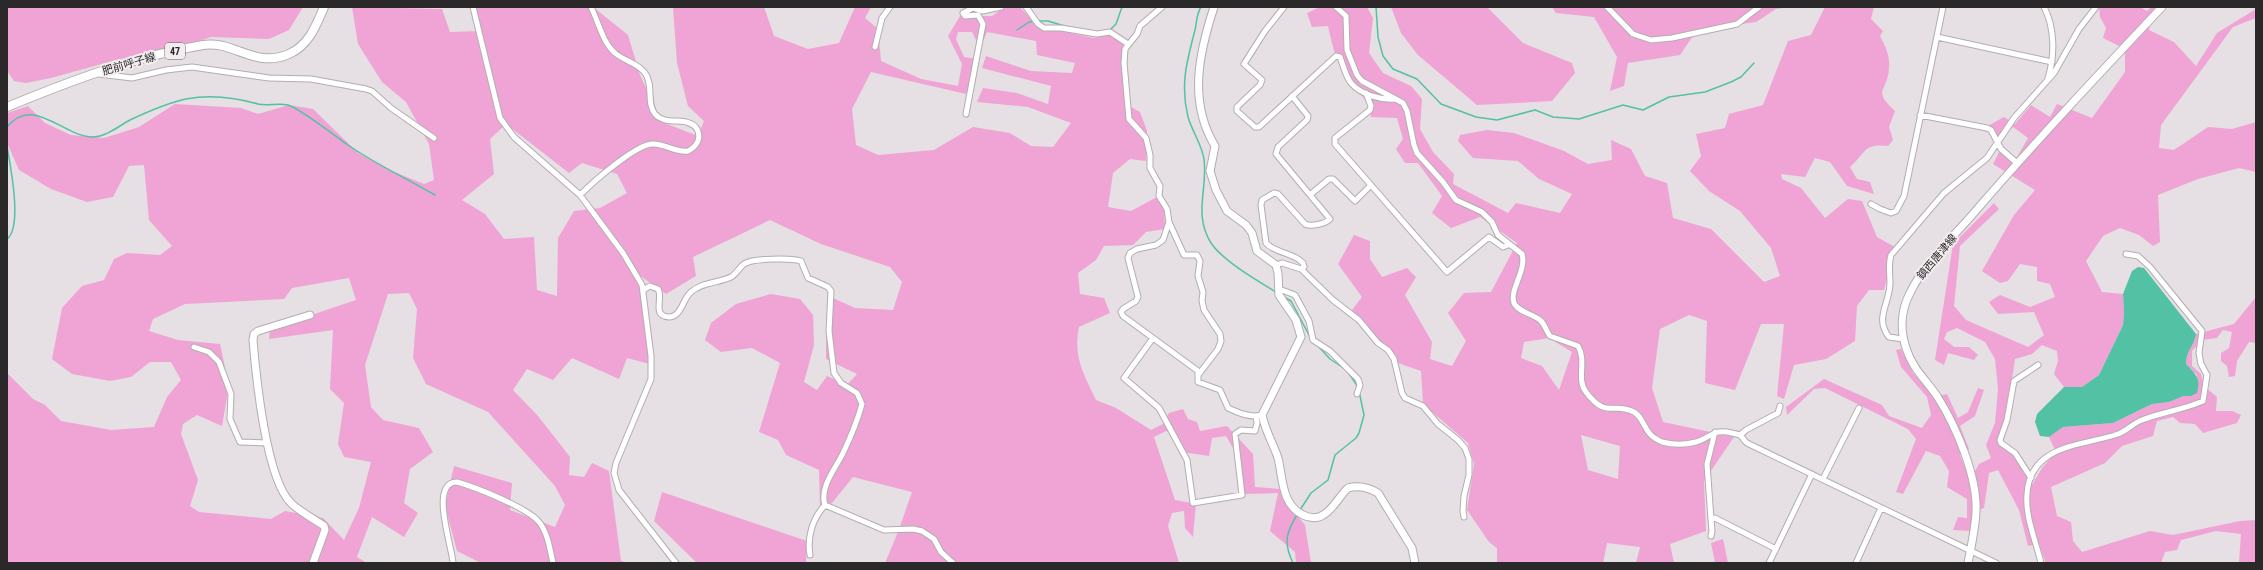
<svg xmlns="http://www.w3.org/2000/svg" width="2263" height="570" font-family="'Roboto Condensed','Noto Sans JP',sans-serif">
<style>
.green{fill:#efa4d5;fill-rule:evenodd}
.water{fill:#53c2a4}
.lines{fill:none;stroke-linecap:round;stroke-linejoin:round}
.stream{stroke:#53c2a4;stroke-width:1.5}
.street-casing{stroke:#b3adb1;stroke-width:7}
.secondary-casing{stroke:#b3adb1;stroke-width:9}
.primary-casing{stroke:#b3adb1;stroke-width:10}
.street{stroke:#fff;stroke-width:5}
.secondary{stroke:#fff;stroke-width:7}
.primary{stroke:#fff;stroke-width:8}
.labels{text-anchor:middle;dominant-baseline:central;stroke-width:4;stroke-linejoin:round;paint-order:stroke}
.shield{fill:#f3edf0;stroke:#666365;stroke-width:1}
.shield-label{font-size:10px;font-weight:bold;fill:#2a2829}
.street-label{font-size:11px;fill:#2a2829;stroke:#f3edf0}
</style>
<rect width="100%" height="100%" fill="#e6dfe3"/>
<!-- green -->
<path class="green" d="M7 7H303L289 30 269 39 211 37 156 56 120 59 51 78 26 83 14 81 7 71Z
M352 7 442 9 450 32 481 31 474 7H593L628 35 640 75 662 122 698 136 704 121 688 106 677 63 673 7H764L774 36 808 49 839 43 855 7H871L865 18 878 29 881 61 921 79 958 86 962 64 948 36 960 16H992L1005 7H1020L1042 31H1061L1094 38 1108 32 1126 44V104L1140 112 1147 131 1146 161 1130 159 1113 173 1108 207 1131 211 1157 197 1164 204 1165 229 1146 232 1133 245 1104 246 1096 260 1078 273 1080 294 1104 298 1110 313 1079 327C1073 357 1083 373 1096 400L1116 408 1151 430 1163 424 1169 413 1183 409 1188 419 1197 422 1200 431 1227 426 1253 454 1255 487 1281 489 1291 509 1305 525 1311 563H1296L1295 552 1270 531 1278 493 1245 494 1238 457 1226 436 1212 438 1209 456 1182 452 1177 435 1166 431 1154 437 1175 500 1196 504 1193 537 1185 528 1184 511 1172 513 1168 526 1179 563H885L898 532 912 492 853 477 832 503 820 507 819 470 786 455 778 440 759 432 780 363 752 348 721 352 705 340 711 323 736 304 771 294 800 299 813 315 814 345 804 382 817 390 827 376 847 385 857 374 826 359V320L833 298 855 308 893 310 902 282 890 267 821 244 770 220 693 257 696 276 666 294 639 275 650 364 627 358 619 379 572 358 553 380 527 369 513 390 538 416 570 457 569 475 584 477 592 463 609 471 621 561 631 563H481L457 551 445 506 454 466 512 483 510 510 555 527 565 505 555 486 488 412 426 384 413 358 417 309 409 293 388 294 365 365 371 407 383 420 419 428 433 452 410 469 404 503 418 513 404 537 372 517 357 557 367 563H7V373L33 399 45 405 61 421 111 430 154 427 167 397 181 380 171 362H150L131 377 110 381 72 374 52 359 62 308 82 286 104 280 114 259 127 253 160 255 172 246 149 220 144 165 129 166 113 197 87 202 51 189 19 170 7 143V113L28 106 45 123 71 135 104 138 139 127 175 104 241 108 258 114 289 105 313 109 358 153 387 169 424 184 434 180 429 144 406 102 382 82 358 44ZM958 32H972L980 48 987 32 1036 41 1037 55 1075 63 1072 73 1031 71 986 56 982 68 1051 86 1048 104 1017 93 983 88 977 102 1028 107 1071 123 1053 147 1031 146 1010 133 973 127 934 150 878 155 856 145 852 109 871 72 966 94 978 59 964 57 956 39ZM506 124 569 173 582 163 617 174 627 193 600 208 574 211 558 238 557 296 537 290 534 237 504 239 485 214 462 200 494 174 490 139ZM349 278 356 300 270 329 269 339 333 330 330 389 344 403 338 444 344 457 371 462 359 508 344 540 323 518 285 511 271 519 199 512 190 506 198 480 181 434 183 424 197 415 222 426 229 386 220 344 178 340 149 331 153 319 185 304 284 299 292 288Z
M1320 7H1367L1373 18 1369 53 1383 73 1411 86 1422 99 1420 129 1433 152 1454 174 1453 184 1508 213 1516 203 1560 213 1572 194 1539 179 1518 161 1473 158 1458 141 1460 135 1487 130 1514 133 1564 151 1588 164 1612 160 1611 140 1631 149 1645 176 1667 183 1673 218 1711 229 1764 282 1780 276 1771 248 1740 211 1709 191 1690 171 1701 156 1696 134 1725 128 1729 114 1763 105 1788 41 1811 35 1825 7H1874L1871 19 1883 31 1880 36C1886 47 1890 56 1889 68 1888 92 1871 89 1895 111L1889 127 1893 140 1888 146C1863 143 1866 153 1850 167L1857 179 1870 182 1874 194 1847 186 1830 162 1815 158 1805 177 1781 174 1782 179 1801 188 1825 218 1848 199 1862 201 1877 237 1895 247 1884 290H1869L1857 306 1855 341 1826 359 1794 365 1784 399 1777 396 1784 324H1761L1735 390 1705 383 1707 321 1689 315 1660 329 1652 388 1663 422 1734 437 1704 481 1706 531 1670 544 1674 563H1636L1640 547 1607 543 1603 563H1497V548L1489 542 1467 510 1474 464 1468 443 1423 404 1421 371 1398 363 1352 310 1362 297 1338 264 1354 235 1370 241V259L1382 277 1407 268 1416 277 1405 295 1432 342 1430 359 1452 366 1466 341 1448 313 1464 293 1491 292 1517 243 1480 217 1451 228 1432 213 1442 196 1418 163H1405L1396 149 1403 139 1397 118 1371 117C1369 95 1361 99 1350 84 1337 64 1333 49 1328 26L1312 27 1307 13ZM1549 338 1572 352 1559 390 1542 366 1521 358 1524 342ZM1581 435 1620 446 1618 479 1588 470Z
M1391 7H1487L1523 43 1572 63 1575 73 1552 101 1477 105 1418 55 1401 33Z
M1552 7H1788L1776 9 1756 22 1697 30 1680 55 1628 63 1624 86 1610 91 1617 57 1594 17 1556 13Z
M2099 7H2140L2147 11 2151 7H2158L2151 14 2149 30 2174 42 2196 66 2217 33 2256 9V18L2233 27 2161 125 2159 148 2174 150 2208 127 2232 129 2256 122V172L2239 168 2198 179 2158 195 2160 242 2153 246 2139 235 2120 228 2103 236 2086 261 2102 292 2123 294 2124 312 2123 325 2099 375 2082 387H2064L2054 374 2058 361 2057 351 2042 345 2032 354 2015 359 2006 420 1997 441 2013 455 2032 485 2042 468 2056 452 2049 437 2063 427 2113 423 2152 404 2169 402 2183 395 2191 396 2197 375 2186 364C2187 348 2194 347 2196 334L2234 324 2256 297V343L2249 342 2237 361 2235 376 2229 377 2227 366 2221 361V353L2229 348 2232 332 2223 330 2217 338 2202 340 2192 351V366L2201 374 2204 386 2217 397 2216 411H2232L2241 415 2237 423 2203 433 2195 424 2180 423 2173 417 2157 421 2153 436 2122 446 2105 463 2051 487 2057 516 2071 522 2073 541 2082 552 2150 531 2173 535 2240 521 2256 520V563H2237L2239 562 2241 534 2216 531 2181 540 2177 550 2165 552 2161 563H2046L2039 544 2028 546 2019 510 1998 470 1989 473 1984 508 1973 512 1970 531 1953 530 1958 517 1967 518V499L1947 487 1949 471 1940 456 1926 451 1903 494 1896 492 1916 439 1908 429 1825 388 1814 389 1787 415 1786 407 1824 379 1882 405 1889 416 1922 428 1931 415 1927 397 1901 367 1896 350 1901 349 1913 373 1934 397 1947 394 1958 418 1968 412 1978 388 1984 390 1975 416 1960 426 1969 449 1960 455 1970 480 1979 464 1991 458 1986 445 1995 423 1998 389 1995 359 1985 342 1957 328 1947 332 1944 339 1954 347H1969L1978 355 1974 360 1948 353 1944 365 1935 360 1953 244 1994 203 1999 209 1960 246 1954 306 1966 320 2028 347 2044 335 2034 312 1998 314 1989 302 2000 295 2030 307 2055 297 2050 284 2037 281V267L2020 264 2008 281 2000 283 1982 271 2014 215 2035 190 1993 164 2000 150 2016 159 2028 138 2013 127 1998 137 1988 126 2004 117 2015 124 2031 105 2050 117 2057 104 2092 118 2125 72V49L2103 38 2106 28 2100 17Z
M662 492 807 541 806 563H697L654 521Z
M1723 539 1728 563H1715L1711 543Z"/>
<!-- water -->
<path class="water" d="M2138 267 2144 268 2196 334C2194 347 2187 348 2186 364 2196 374 2201 379 2197 393L2191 396H2183L2169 402 2152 404 2113 423 2063 427 2049 437 2040 436 2035 422 2037 414 2064 387H2082L2099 375 2123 325 2124 312 2123 294 2132 271Z"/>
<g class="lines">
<!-- stream -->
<path class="stream" d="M1201 7C1196 15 1197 22 1195 30 1187 61 1180 84 1188 117 1192 131 1202 145 1204 159 1208 189 1193 214 1211 243 1223 261 1258 281 1276 292
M1376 7 1378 37 1383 56 1393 69 1417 79 1441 104 1476 117 1497 120 1535 110 1553 117 1579 119 1623 105 1643 110 1669 97 1705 92 1731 82 1741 77 1754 63
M1038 21H1048L1071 28
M1017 30 1029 22 1034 21
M1109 31 1116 24 1122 7
M7 127C34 94 64 138 94 137 107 136 119 126 130 120 147 112 167 103 186 99 211 94 234 97 258 104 267 106 279 103 288 105 301 109 335 136 348 145 375 164 406 178 435 195
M7 146C10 164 23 227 7 239
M1284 297 1291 301 1310 337
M1318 346 1330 359 1345 369
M1348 372 1358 387
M1300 510 1311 493 1328 480 1335 455 1356 438 1359 433 1364 415 1359 391
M1293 563C1283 542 1286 533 1298 513"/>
<defs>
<path id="street" d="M473 7 500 118 514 137 580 195 623 253 642 285 651 356V379L616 463 614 473 619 490 676 563
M1026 7 1038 24 1044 28H1061L1097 34 1110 32 1128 44
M1162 7 1140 26 1137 34 1125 49 1124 63 1129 119 1146 138 1150 155V168L1160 186 1159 196 1167 209 1169 222 1163 240 1156 245 1137 249 1130 253 1128 258 1138 297 1136 301 1123 309 1121 312 1123 316 1198 371V382L1220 390 1228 408C1239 413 1250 418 1262 415
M1284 7 1265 31 1244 64 1262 80 1260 85 1237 107V111L1255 127H1259L1336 56 1340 57C1343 65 1346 77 1351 83 1361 95 1381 100 1395 99
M1336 7 1346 16 1347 50 1357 75 1362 81 1403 103 1407 111 1414 145 1417 153 1443 182 1456 200 1482 212 1492 222 1498 235 1522 254C1527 270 1509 290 1514 303 1518 312 1533 314 1540 320 1545 324 1546 331 1550 336L1578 346C1587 361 1576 380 1586 392 1607 420 1613 401 1634 412 1646 419 1642 434 1662 442 1672 445 1686 445 1696 442 1711 438 1713 428 1732 433 1735 434 1739 434 1741 436 1743 438 1744 441 1747 443L1996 563
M1607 7 1633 34 1651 40 1672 38 1737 24 1759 7
M2044 7C2055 28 2055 56 2048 78
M1937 37 2052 62
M875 47 882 18 890 7
M99 74 132 78 166 70 192 67 269 78 311 79 366 89 372 91 391 108 434 138
M1366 93 1371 106 1370 110 1335 138V144L1447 272 1489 237 1503 247 1508 245
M1292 96 1308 116 1307 120 1278 147 1276 154 1330 219C1325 224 1311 227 1305 224L1278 194 1274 193 1262 200 1261 205 1266 243C1276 254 1293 252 1303 263L1304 267 1301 269
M966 114 983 24 978 15 965 16 963 13 973 8 982 11 1001 7
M1920 115 1987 128 1991 130 2001 149 2017 163
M1311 194 1329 179H1333L1355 201 1371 185
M580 195C593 182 635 145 652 144 665 143 675 153 688 151 696 147 702 139 697 129 688 115 666 127 655 114 646 103 654 85 645 73 638 63 624 61 615 53 603 43 598 21 591 7
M1871 204 1880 209 1891 213 1896 211 1904 196 1943 7
M1169 222 1184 255H1197L1200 261 1198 276 1203 292 1202 301 1204 310 1220 334 1221 341 1218 349 1199 374
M1276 265 1282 263 1301 269 1333 300 1359 320 1378 343 1388 350 1394 359 1402 393 1405 398 1423 406 1438 424 1458 440 1465 448 1469 459V475L1464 496 1463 511 1464 517
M1279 289 1295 295 1309 321 1313 340 1330 351 1358 379 1360 385 1357 394
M643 290 650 286 658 289C663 296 654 313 664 316 681 322 682 299 691 292 702 282 719 283 731 277 736 274 739 268 744 264 753 258 791 258 801 261L808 278 828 287 831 291 829 331 834 373 841 383 857 393 862 404C858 419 851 436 844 451 837 467 819 486 825 505L884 530 913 529 922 531 934 539 941 552 953 563
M1153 338 1124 378 1159 408 1187 460 1193 503 1242 495 1235 434 1241 430 1255 431 1257 423 1256 416
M1903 339 1889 337C1874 318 1890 303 1890 283 1890 273 1888 265 1891 255L1944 193 1987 158 2014 118 2054 73 2079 29 2096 7
M194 347 209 352 219 362 231 394 230 419 240 442 267 443
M1740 435 1746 430 1778 413 1780 406
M2031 478 2015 453 2001 443 2000 440 2007 420 2014 381 2038 365
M1823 479 1859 408
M1711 519 1707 464 1715 432
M1711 536 1712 531 1711 519 1715 518 1776 549
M810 555C807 538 812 519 825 505
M453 563C452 546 429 482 457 482 475 487 528 508 539 522 548 533 550 550 553 563
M1769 563 1812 474
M1856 563 1881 508
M2041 563C2036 541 2025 517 2027 494 2030 444 2083 446 2118 434 2127 431 2133 423 2142 420 2162 412 2183 410 2203 401L2207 375 2201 364 2199 353 2202 331 2150 267 2138 256 2126 254"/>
<path id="secondary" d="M1214 7C1199 53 1188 102 1215 146L1210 171 1216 190 1227 211 1246 225 1252 233 1257 251 1276 265 1278 273 1279 295 1296 320 1301 337 1262 415C1265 430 1273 443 1278 458 1283 478 1281 504 1303 515 1309 518 1317 519 1323 515 1334 509 1339 496 1348 488 1359 485 1368 487 1378 493L1412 548 1415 563
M310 315 258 331 254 334 253 340C256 376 266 479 291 503 300 512 313 518 324 526L325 530 313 563
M1968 563C1971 547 1975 530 1976 513 1978 477 1956 426 1937 396 1926 380 1912 368 1906 348 1900 330 1901 310 1910 293 1923 265 1953 237 1973 214 2034 143 2098 75 2162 7"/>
<path id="primary" d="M7 107C70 81 136 56 203 45 233 40 255 69 289 54 309 45 316 26 324 7"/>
</defs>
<!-- street casing -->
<use href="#street" class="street-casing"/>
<!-- secondary casing -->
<use href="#secondary" class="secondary-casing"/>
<!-- primary casing -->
<use href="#primary" class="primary-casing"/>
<!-- street -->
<use href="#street" class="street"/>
<!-- secondary -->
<use href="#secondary" class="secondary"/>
<!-- primary -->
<use href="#primary" class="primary"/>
</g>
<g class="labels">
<!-- shield labels -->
<rect class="shield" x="165" y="43" width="20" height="16" rx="3"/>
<g class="shield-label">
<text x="175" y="51">47</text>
</g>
<!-- street labels -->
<g class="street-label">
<text transform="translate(129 64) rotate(-16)">肥前呼子線</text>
<text transform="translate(1937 257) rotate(-50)">鎮西唐津線</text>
</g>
</g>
<!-- border -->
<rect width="2263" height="570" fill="none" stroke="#2a2829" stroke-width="16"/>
</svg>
